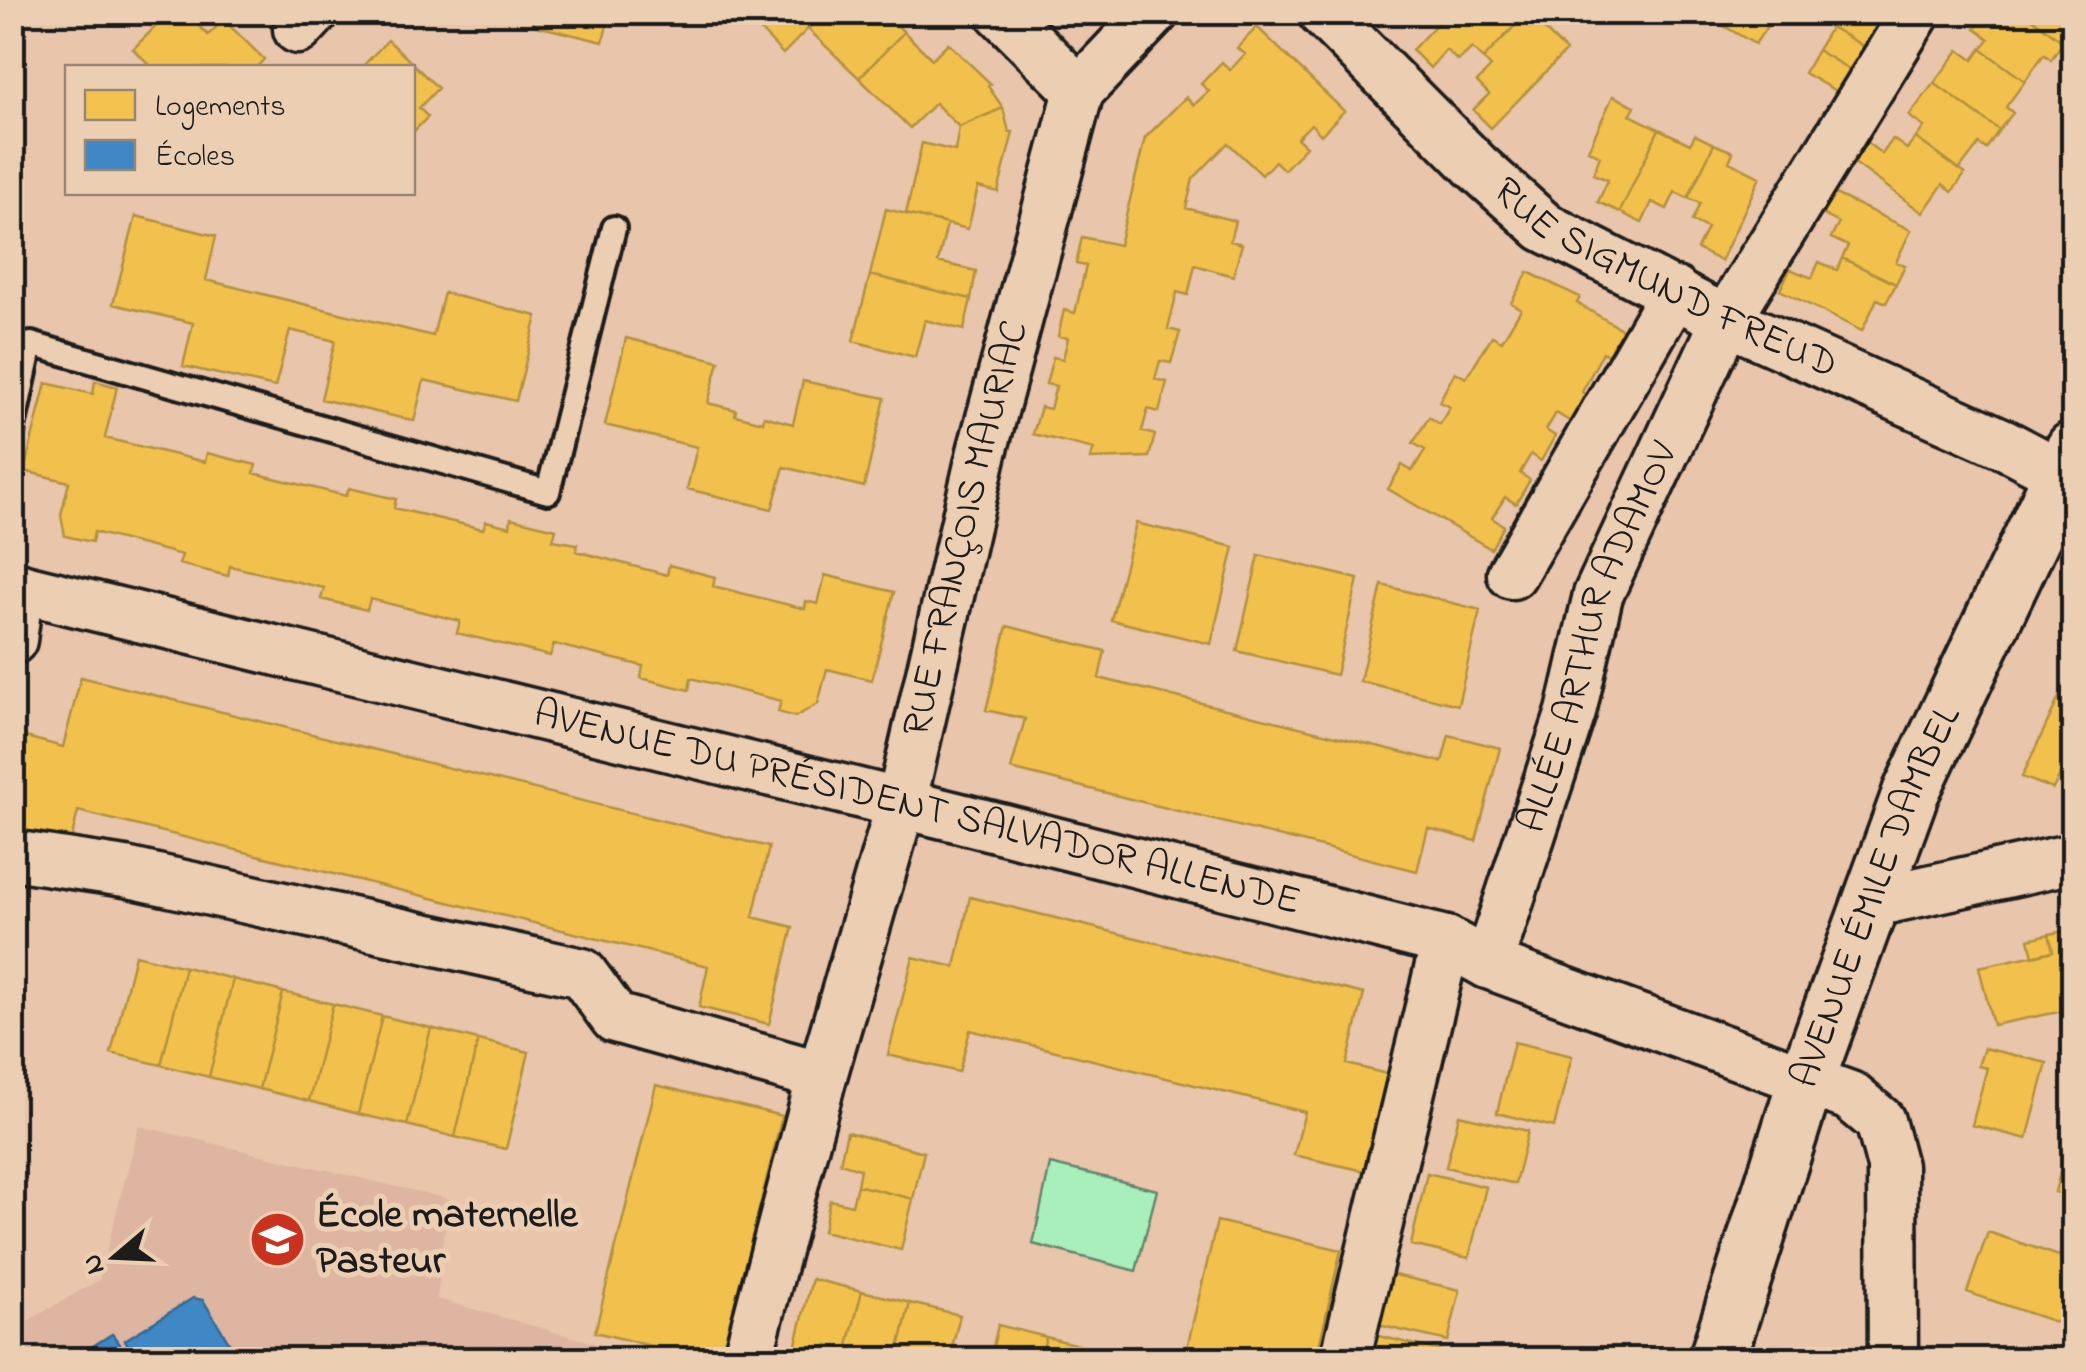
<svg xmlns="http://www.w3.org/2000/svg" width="2086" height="1372" font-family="'Indie Flower',sans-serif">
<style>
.built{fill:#ddb5a0}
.green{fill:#a9efbb;stroke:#62866c;stroke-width:2.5}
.homes{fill:#f2c14e;stroke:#b2903f;stroke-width:2.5}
.schools{fill:#3f88c5;stroke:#346892;stroke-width:2.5}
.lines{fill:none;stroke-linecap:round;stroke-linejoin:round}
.lane-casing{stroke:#1c1c1c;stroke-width:30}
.street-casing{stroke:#1c1c1c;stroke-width:55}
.secondary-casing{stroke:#1c1c1c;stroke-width:62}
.lane{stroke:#ecceb2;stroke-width:22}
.street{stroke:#ecceb2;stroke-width:48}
.secondary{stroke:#ecceb2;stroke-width:55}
.labels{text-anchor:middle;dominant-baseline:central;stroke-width:10;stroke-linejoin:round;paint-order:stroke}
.street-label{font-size:40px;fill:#1c1c1c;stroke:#ecceb2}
.poi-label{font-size:40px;font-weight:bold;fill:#1c1c1c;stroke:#ecceb2;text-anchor:start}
</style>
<rect width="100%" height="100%" fill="#e9c5ac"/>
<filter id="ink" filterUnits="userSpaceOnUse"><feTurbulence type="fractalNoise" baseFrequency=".01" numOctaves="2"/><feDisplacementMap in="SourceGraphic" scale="20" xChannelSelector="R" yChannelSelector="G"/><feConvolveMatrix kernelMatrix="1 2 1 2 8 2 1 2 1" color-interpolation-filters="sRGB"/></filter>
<g filter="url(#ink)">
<!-- built -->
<path class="built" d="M139 1126 448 1199 437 1299 654 1360H13L12 1330 99 1280Z"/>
<!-- green -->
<path class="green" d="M1050 1164 1157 1190 1136 1271 1033 1244Z"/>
<!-- homes -->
<path class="homes" d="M170 12H185L208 35 224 20 264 59 256 68H153L133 49Z
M536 12H610L603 42 533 25Z
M743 12H824L783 54Z
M824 12H884L904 32 859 78 808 29Z
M1448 12H1528L1483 59 1472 48 1458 61 1446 50 1430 68 1412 50Z
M1528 12H1539L1547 20 1542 27 1566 51 1491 128 1473 110 1489 94 1477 82 1491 67 1483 59Z
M1700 12H1764L1761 18 1768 25 1755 44Z
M1840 12H1860L1882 26 1868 49 1831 27Z
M1987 12H2024L2063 42 2051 60 2044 54 2025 81 1981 49 1989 39 1975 29Z
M2024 12H2074L2070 19 2074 27 2063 42Z
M1257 27 1344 111 1321 135 1311 124 1297 138 1306 146 1284 170 1275 161 1262 175 1228 143 1193 179 1186 208 1235 221 1230 241 1242 244 1233 276 1195 265 1188 295 1177 292 1168 329 1180 332 1171 363 1160 361 1155 379 1167 382 1159 412 1148 409 1142 431 1155 435 1149 457 1090 459 1094 449 1033 434 1041 407 1050 409 1056 386 1046 384 1053 357 1063 359 1068 338 1058 336 1064 310 1075 313 1086 266 1076 264 1082 237 1119 245 1145 138 1186 97 1194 105 1209 91 1201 84 1222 62 1230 70 1245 54 1237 48Z
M1831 27 1868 49 1854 72 1817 50Z
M904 32 932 59 948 43 991 84 988 86 1003 108 959 127 935 103 910 128 859 78Z
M388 40 438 88 419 108 428 117 412 133V68H361Z
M1981 49 2025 81 2006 107 2013 113 1999 130 1934 83 1959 50 1973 60Z
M1817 50 1854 72 1841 94 1804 73Z
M1934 83 1999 130 1986 149 1979 144 1959 170 1916 138 1924 127 1909 116Z
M1613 96 1635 106 1630 115 1659 129 1620 212 1598 202 1608 180 1593 174 1600 156 1588 150Z
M1003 108 1009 132H1013L998 192 978 187 968 229 906 214 922 143 955 151 959 127Z
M1659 129 1690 144 1695 135 1714 144 1688 198 1675 192 1667 209 1652 202 1642 223 1620 212Z
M1916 138 1965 174 1952 192 1943 184 1923 213 1849 159 1862 139 1882 154 1893 139 1907 149Z
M1714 144 1733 152 1729 162 1760 177 1721 261 1697 249 1707 228 1692 221 1700 203 1688 198Z
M1829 191 1911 230 1896 262 1905 265 1896 284 1842 258 1848 246 1831 238 1839 223 1818 212Z
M886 209 947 224 938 262 976 271 971 299 870 275Z
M136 216 216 236 206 280 433 336 444 293 537 316 516 401 424 380 414 421 321 399 335 341 290 330 275 387 183 366 193 323 113 304Z
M1842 258 1896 284 1886 303 1877 299 1862 331 1780 290 1790 269 1812 278 1819 262 1837 270Z
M1528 272 1580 297 1577 303 1628 333 1613 359 1603 352 1582 392 1591 399 1576 425 1556 413 1546 430 1555 436 1541 461 1531 454 1520 473 1530 480 1516 504 1505 497 1492 518 1504 526 1491 549 1388 489 1402 465 1412 471 1425 450 1413 443 1429 417 1440 424 1450 407 1439 402 1455 372 1466 378 1492 336 1502 341 1521 309 1511 303Z
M870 275 971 299 964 330 925 320 915 357 853 341Z
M626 338 719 361 708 403 736 410 735 415 763 422 764 416 793 424 803 381 885 398 864 487 784 467 772 509 687 489 697 447 605 425Z
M95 381 117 387 105 438 205 462 207 453 256 465 254 473 346 496 349 488 396 499 394 508 483 529 486 521 510 527 511 518 556 529 553 540 577 544 576 551 667 575 669 565 715 577 713 586 805 609 806 601 818 604 825 575 894 592 872 680 827 669 818 704 795 717 778 712 781 701 691 678 689 690 641 678 643 666 554 644 550 656 457 633 460 621 370 599 367 610 321 599 324 588 230 566 228 576 179 564 182 555 94 532 92 542 65 536 61 515 69 482 24 471 46 383 93 394Z
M1136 523 1234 547 1211 644 1111 620Z
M1259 555 1358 579 1336 675 1237 651Z
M1382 585 1480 610 1458 705 1360 681Z
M1007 626 1105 651 1099 678 1442 762 1449 735 1500 748 1476 841 1428 828 1417 871 1011 769 1025 719 986 710Z
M81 677 769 847 753 917 793 927 769 1024 699 1007 708 966 78 811 68 854 12 840V777L22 736 63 747Z
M2068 678 2074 681V745L2053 789 2022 777Z
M970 897 1364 994 1347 1064 1387 1074 1364 1171 1294 1155 1305 1112 970 1030 959 1072 888 1055 913 957 955 967Z
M2074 929V1009L1993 1025 1979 967 2053 951 2049 934Z
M2049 934 2053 951 2033 956 2029 939Z
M135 955 185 967 161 1065 111 1053Z
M185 967 233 979 209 1077 161 1065Z
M233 979 283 992 259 1089 209 1077Z
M283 992 333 1004 309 1101 259 1089Z
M333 1004 382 1016 358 1114 309 1101Z
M382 1016 431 1028 407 1125 358 1114Z
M431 1028 478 1040 455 1137 407 1125Z
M478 1040 529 1052 506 1149 455 1137Z
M1514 1042 1572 1056 1554 1127 1497 1113Z
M1984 1048 2047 1063 2027 1139 1972 1125 1987 1068 1978 1066Z
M656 1085 782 1116 722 1360H707L595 1332Z
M1459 1115 1528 1131 1515 1184 1446 1167Z
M847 1132 924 1152 913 1199 857 1185 860 1169 840 1163Z
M2061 1169 2074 1172V1196L2055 1192Z
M1427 1173 1486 1187 1469 1258 1411 1245Z
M857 1185 913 1199 901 1250 823 1231 830 1200 852 1205Z
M1217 1221 1341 1250 1316 1360H1184Z
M1988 1232 2074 1261V1277L2058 1323 1967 1292Z
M1390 1274 1460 1290 1448 1341 1378 1325Z
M812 1279 862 1291 847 1349 828 1345 824 1360 793 1356Z
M862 1291 910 1303 896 1360H864L865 1353 847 1349Z
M910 1303 960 1315 949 1360H896Z
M998 1325 1046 1337 1040 1360H990Z
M1375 1335 1445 1352 1443 1360H1369Z
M1046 1337 1095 1349 1093 1360H1040Z"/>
<!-- schools -->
<path class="schools" d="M193 1298 203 1300 240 1360H71L112 1334 123 1348 128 1345 125 1340Z"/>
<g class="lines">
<defs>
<path id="lane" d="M12 432 31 344 548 492 614 228"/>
<g id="street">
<path d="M1000 12 1079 91"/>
<path id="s1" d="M1322 12 1476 166 1544 227 1726 320 2004 444 2074 481"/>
<path d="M298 29 314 12"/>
<path d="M1512 574 1675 292"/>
<path id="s2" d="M12 586 956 817 1446 941 1488 964 1850 1096 1880 1121 1892 1166 1893 1360"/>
<path d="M12 640 19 587"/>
<path d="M12 855 125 872 582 973 615 1018 822 1076"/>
<path d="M1869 903 2074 858"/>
<path id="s3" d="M1488 964 1571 712 1598 595 1726 320 1916 12"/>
<path id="s4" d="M747 1360 822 1076 901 804 982 452 1079 91 1154 12"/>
<path d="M1345 1360 1446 941"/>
</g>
<g id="secondary">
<path id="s5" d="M1717 1360 1807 1078 1911 792 2074 449"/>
</g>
</defs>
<!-- lane casing -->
<use href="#lane" class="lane-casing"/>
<!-- street casing -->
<use href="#street" class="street-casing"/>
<!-- secondary casing -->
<use href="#secondary" class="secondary-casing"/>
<!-- lane -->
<use href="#lane" class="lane"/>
<!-- street -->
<use href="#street" class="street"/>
<!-- secondary -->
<use href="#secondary" class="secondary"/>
</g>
</g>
<!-- icons -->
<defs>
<symbol id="school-disc" viewBox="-11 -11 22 22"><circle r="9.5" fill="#c8321e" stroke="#ecceb2"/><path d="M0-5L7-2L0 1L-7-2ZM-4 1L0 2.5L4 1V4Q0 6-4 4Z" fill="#fff"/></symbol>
</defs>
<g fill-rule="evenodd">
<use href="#school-disc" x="246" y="1208" width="63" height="63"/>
</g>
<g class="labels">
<!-- street labels -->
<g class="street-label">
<text stroke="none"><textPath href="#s1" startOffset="440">RUE SIGMUND FREUD</textPath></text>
<text stroke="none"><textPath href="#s4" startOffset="860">RUE FRANÇOIS MAURIAC</textPath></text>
<text stroke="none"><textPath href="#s3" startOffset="345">ALLÉE ARTHUR ADAMOV</textPath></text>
<text stroke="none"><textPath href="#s2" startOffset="932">AVENUE DU PRÉSIDENT SALVADOR ALLENDE</textPath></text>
<text stroke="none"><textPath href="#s5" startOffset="490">AVENUE ÉMILE DAMBEL</textPath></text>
</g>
<!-- poi labels -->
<g class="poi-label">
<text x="316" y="1216">École maternelle<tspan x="316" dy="46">Pasteur</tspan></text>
</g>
</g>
<!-- margin -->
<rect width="2086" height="1372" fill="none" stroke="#ecceb2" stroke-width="50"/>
<rect x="25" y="25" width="2036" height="1322" fill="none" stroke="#1c1c1c" stroke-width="4" filter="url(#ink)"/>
<!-- legend -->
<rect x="65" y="65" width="350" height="130" fill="#ecceb2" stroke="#998776" stroke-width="2.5"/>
<rect x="85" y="90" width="50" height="30" fill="#f2c14e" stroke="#998776" stroke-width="2.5"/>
<text x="155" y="115" font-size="30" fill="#1c1c1c">Logements</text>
<rect x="85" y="140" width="50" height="30" fill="#3f88c5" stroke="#998776" stroke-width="2.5"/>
<text x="155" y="165" font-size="30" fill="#1c1c1c">Écoles</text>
<!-- north arrow -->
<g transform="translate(115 1257) rotate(251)" stroke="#ecceb2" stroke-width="8" paint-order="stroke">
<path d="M0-8L18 38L0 25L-18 38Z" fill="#1c1c1c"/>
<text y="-15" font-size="28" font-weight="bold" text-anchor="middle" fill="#1c1c1c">N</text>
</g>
</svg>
